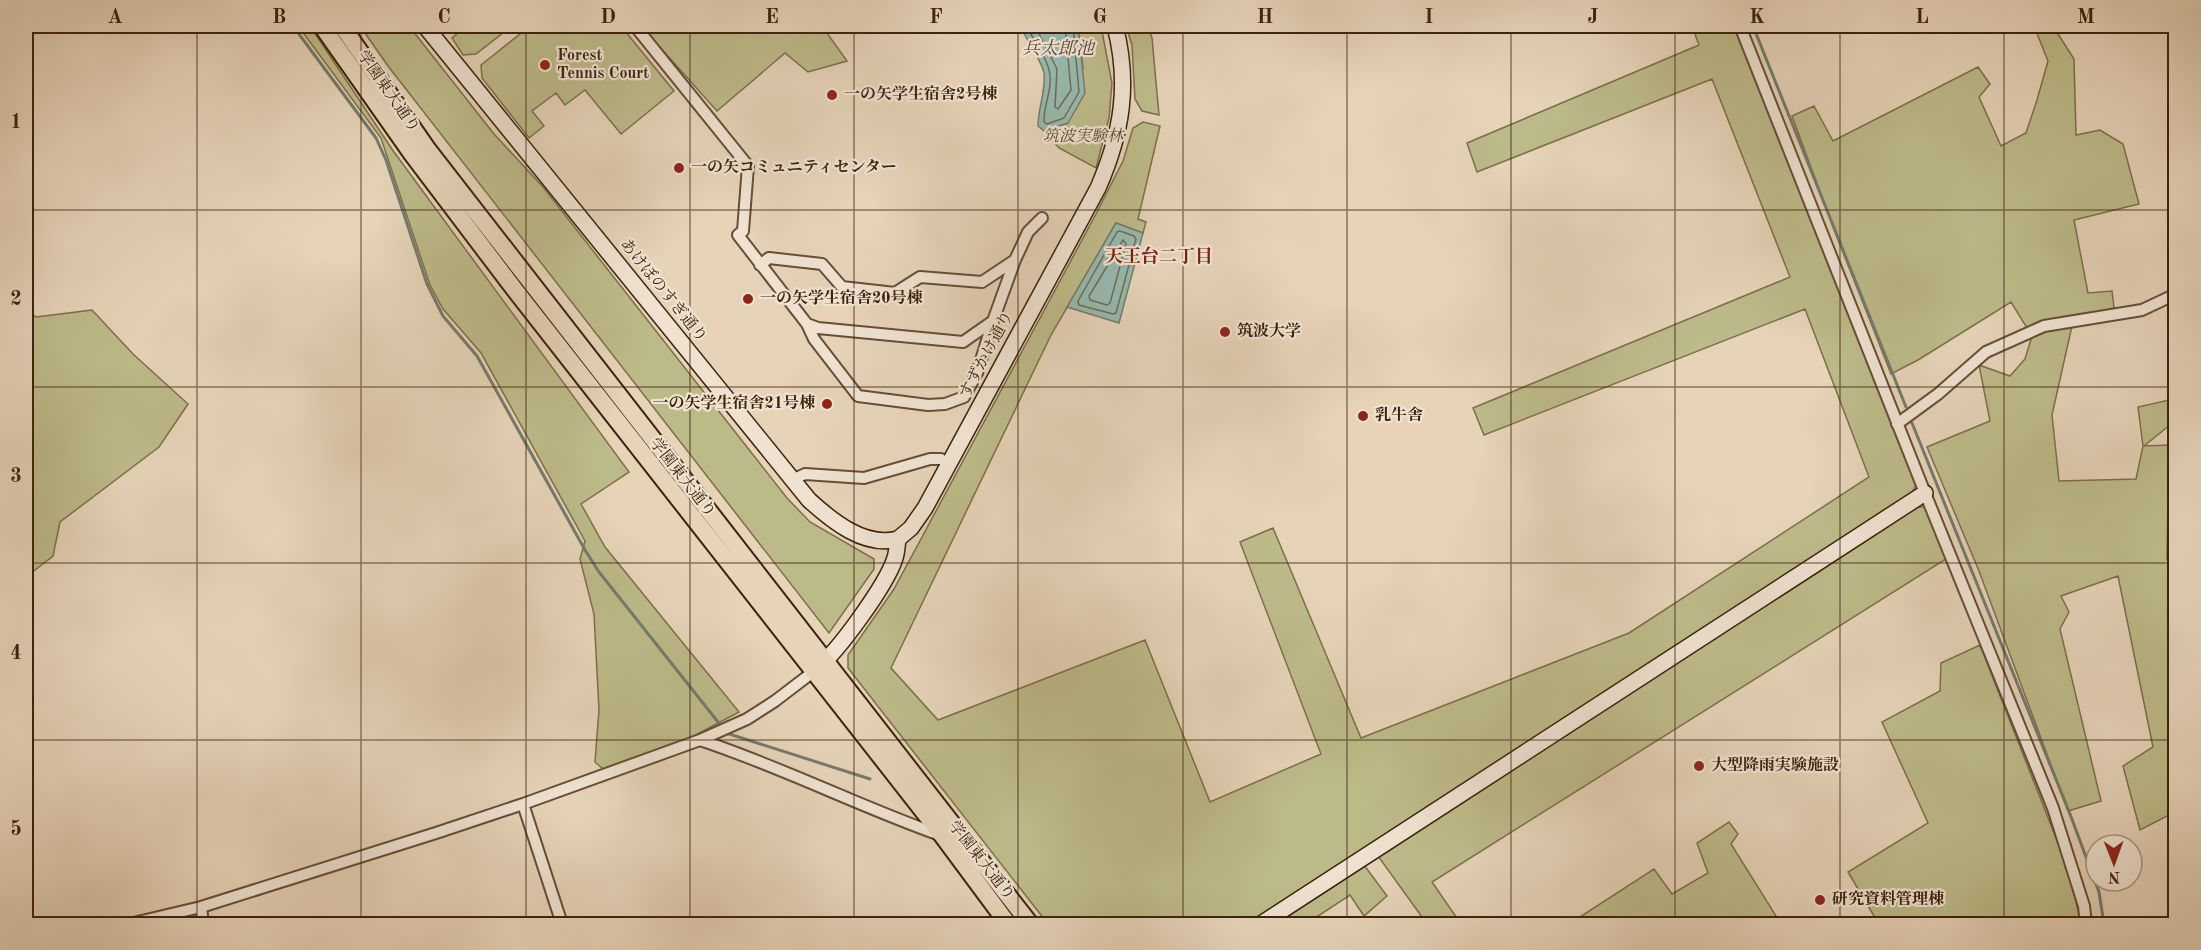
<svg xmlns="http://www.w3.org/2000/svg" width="2201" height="950" font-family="'Old Standard TT','Noto Serif JP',serif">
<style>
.green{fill:#bdba89;stroke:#7d6e4a;stroke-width:1.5}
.water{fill:#97b8ac;stroke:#737c6c;stroke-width:1.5}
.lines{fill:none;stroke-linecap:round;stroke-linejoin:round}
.shore{stroke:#6a6d5c;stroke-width:1.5}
.stream{stroke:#737c6c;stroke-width:3}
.street-casing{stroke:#674e37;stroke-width:14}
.secondary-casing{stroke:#3d220c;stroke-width:18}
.primary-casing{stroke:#3d220c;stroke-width:20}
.street{stroke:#efe2d1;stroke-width:10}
.secondary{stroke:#efe2d1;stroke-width:15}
.primary{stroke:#e6d3b8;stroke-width:16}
.grid{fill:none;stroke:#3d220c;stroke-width:1.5;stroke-opacity:0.55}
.poi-dot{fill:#8f2418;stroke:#efe2d1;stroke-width:2}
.labels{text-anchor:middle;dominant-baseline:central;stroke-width:4.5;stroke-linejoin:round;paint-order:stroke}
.poi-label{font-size:16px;font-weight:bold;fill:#3d220c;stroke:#efe2d1;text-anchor:start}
.street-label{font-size:16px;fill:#3d220c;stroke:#efe2d1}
.park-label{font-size:16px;font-style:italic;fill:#5d482b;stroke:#efe2d1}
.water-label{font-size:18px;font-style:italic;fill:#544834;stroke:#efe2d1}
.neighbourhood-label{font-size:18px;font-weight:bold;fill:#7a1f14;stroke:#efe2d1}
.neatline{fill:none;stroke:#3d220c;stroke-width:2}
.grid-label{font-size:20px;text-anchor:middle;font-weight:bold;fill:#3d220c}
</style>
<rect width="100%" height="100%" fill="#e6d3b8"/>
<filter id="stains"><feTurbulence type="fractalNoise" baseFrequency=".00333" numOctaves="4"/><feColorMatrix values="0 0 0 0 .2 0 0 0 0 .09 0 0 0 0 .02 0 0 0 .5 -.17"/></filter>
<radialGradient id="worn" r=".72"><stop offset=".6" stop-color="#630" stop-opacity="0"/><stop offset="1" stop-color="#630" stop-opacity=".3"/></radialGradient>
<!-- green -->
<path class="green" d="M298 26H310L394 152 629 472 581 504 605 547 739 712 692 737 603 769 595 762 599 710 594 614 580 559 585 541 481 353 443 309 430 285 381 138Z
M360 26H409L494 134 543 187 787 498 810 522 874 559V569L829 633 388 66Z
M467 26H512L476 54 463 55 452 38Z
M530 26H621L674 91 621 134 585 90 565 105 556 93 532 111 544 126 529 138 482 78 481 65Z
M641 26H822L847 61 808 72 785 53 717 111Z
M1078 26H1101L1112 83 1109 118 1096 168 1059 148 1044 131 1068 123 1083 68Z
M1126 26H1148L1152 38 1159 115 1142 111 1135 99 1132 45Z
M1692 26H1734L1916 485 1909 498 1250 924H1048L848 668V655L894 589 1096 214 1123 161 1133 128 1143 122 1160 126 1138 219 1146 222 1143 233 1116 223 1051 335 891 668 938 720 1145 640 1210 802 1321 754 1240 542 1273 528 1361 738 1629 633 1869 477 1805 309 1484 435 1473 408 1790 277 1712 79 1477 172 1467 143 1699 45Z
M2034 26H2053L2074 59 2076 135 2100 130 2123 144 2139 204 2074 220 2088 293 2112 291 2114 308 2074 317 2052 415 2059 481 2136 479 2143 446 2138 407 2174 399 2175 391V421L2144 446 2169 445 2167 559H2176L2175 655 2170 657 2176 703 2175 812 2140 830 2123 766 2153 747 2118 576 2061 596 2069 612 2060 629 2101 801 2068 811 1979 571 1927 447 1990 421 1979 365 2010 376 2025 359 2032 336 2011 302 1918 360 1891 374 1835 232 1792 116 1814 106 1833 141 1978 67 1990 84 1979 97 2001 146 2026 133 2037 100 2048 61Z
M26 309 36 317 92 310 133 354 188 404 159 447 60 522 53 556 26 577Z
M1918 507H1925L1946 559 1432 882 1461 924H1427L1378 856Z
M1980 645 2069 871 2081 924H1871L1877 921 1848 872 1928 823 1882 722 1940 691 1941 663Z
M1729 822 1738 834 1731 844 1781 924H1569L1654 869 1672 894 1708 873 1697 843Z
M1364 865 1387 896 1364 916 1350 895 1306 924H1272Z"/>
<!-- water -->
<path class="water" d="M1025 26H1078L1085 93 1068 123 1044 131 1038 126C1038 108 1046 92 1044 73 1042 62 1028 41 1022 30Z
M1116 223 1143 233 1119 323 1067 307Z"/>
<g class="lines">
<!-- shore -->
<path class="shore" d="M1029 26V31C1036 43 1046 57 1049 70 1054 87 1043 105 1044 122L1047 124 1064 118 1079 92 1073 26
M1037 26V30L1057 69 1055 107 1058 109 1071 90 1065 26
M1120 231 1134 236 1136 239 1116 313 1113 314 1079 305 1078 301 1117 232Z
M1123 240 1126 244 1110 303 1107 305 1090 300 1089 296Z"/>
<!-- stream -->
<path class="stream" d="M293 26 376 138 386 160 427 284 443 316 477 356 585 550 599 572 722 727
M1753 26 1906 407
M1912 423 2070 814 2099 892 2104 924
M726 733 870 779"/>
<defs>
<path id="street" d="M635 26 748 166 743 231 738 235 807 324 814 339 858 396 928 405 945 404 964 397 977 373 993 321 1015 260 1028 232 1042 218
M1740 26 1925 493 2053 808 2084 906 2086 924
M760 265 769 258 822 264 842 287 895 293 920 277 982 282 1015 260
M807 324 818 328 963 342 993 321
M1897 424 1938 394 1986 352 2044 326 2142 310 2176 294
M792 480 805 474 864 478 930 459H941
M700 740C782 767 858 806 940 835
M523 804 562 924
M201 907 203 924
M129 924 201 907 436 833 523 804 700 740 747 719 775 701 813 672"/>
<path id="secondary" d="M425 26 809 500C832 521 865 548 898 539
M816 669C838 652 887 584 895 558 897 552 897 545 898 539L911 528 925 508 1098 188C1122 133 1130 84 1115 26
M1261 924 1925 493"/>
<path id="primary" d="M322 26 412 154 515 290 942 835 1008 924
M342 26 428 150 1030 924"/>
</defs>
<!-- street casing -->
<use href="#street" class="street-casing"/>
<!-- secondary casing -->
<use href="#secondary" class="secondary-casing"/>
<!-- primary casing -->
<use href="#primary" class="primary-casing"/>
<!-- street -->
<use href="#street" class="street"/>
<!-- secondary -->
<use href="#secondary" class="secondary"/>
<!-- primary -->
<use href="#primary" class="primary"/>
</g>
<!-- grid -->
<path class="grid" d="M197 26V924M361 26V924M526 26V924M690 26V924M854 26V924M1018 26V924M1183 26V924M1347 26V924M1511 26V924M1675 26V924M1840 26V924M2004 26V924M26 210H2176M26 387H2176M26 563H2176M26 740H2176"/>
<!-- markers -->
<g class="poi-dot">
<circle cx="545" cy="65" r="6"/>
<circle cx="832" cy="95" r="6"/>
<circle cx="679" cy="168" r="6"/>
<circle cx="748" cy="299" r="6"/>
<circle cx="1225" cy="332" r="6"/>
<circle cx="827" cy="404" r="6"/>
<circle cx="1363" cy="416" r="6"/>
<circle cx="1699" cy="766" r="6"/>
<circle cx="1820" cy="900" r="6"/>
</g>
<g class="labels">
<!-- poi labels -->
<g class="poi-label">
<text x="557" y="56">Forest<tspan x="557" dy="18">Tennis Court</tspan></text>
<text x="844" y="95">一の矢学生宿舎2号棟</text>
<text x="691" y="168">一の矢コミュニティセンター</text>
<text x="760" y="299">一の矢学生宿舎20号棟</text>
<text x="1237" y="332">筑波大学</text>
<text x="815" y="404" text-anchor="end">一の矢学生宿舎21号棟</text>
<text x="1375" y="416">乳牛舎</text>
<text x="1711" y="766">大型降雨実験施設</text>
<text x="1832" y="900">研究資料管理棟</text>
</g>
<!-- street labels -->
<g class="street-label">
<text transform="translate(388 92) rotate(55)">学園東大通り</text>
<text transform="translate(663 291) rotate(51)">あけぼのすぎ通り</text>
<text transform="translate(987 355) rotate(-62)">すずかけ通り</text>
<text transform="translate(682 478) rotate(52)">学園東大通り</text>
<text transform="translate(981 861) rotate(52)">学園東大通り</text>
</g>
<!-- park labels -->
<g class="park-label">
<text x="1083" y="137">筑波実験林</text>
</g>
<!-- water labels -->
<g class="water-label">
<text x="1058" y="49">兵太郎池</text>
</g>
<!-- neighbourhood labels -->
<g class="neighbourhood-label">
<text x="1159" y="257">天王台二丁目</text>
</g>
</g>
<!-- margin -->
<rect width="2201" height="950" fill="none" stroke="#e6d3b8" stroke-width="66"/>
<!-- north arrow -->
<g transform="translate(2114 863) rotate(179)"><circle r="28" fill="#efe2d1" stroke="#a89582" stroke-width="1.5"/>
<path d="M0-4.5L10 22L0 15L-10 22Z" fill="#8f2418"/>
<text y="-9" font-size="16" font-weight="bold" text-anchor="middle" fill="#3d220c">N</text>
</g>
<rect x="33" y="33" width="2135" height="884" class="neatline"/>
<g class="grid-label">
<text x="115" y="23">A</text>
<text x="279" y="23">B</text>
<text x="444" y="23">C</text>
<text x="608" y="23">D</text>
<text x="772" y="23">E</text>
<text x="936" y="23">F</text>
<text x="1100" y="23">G</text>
<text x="1265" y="23">H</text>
<text x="1429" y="23">I</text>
<text x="1593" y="23">J</text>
<text x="1757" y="23">K</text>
<text x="1922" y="23">L</text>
<text x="2086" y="23">M</text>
<text x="16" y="128">1</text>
<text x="16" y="305">2</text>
<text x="16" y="482">3</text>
<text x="16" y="659">4</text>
<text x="16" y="835">5</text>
</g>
<rect width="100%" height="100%" filter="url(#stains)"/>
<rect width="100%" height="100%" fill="url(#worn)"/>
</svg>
